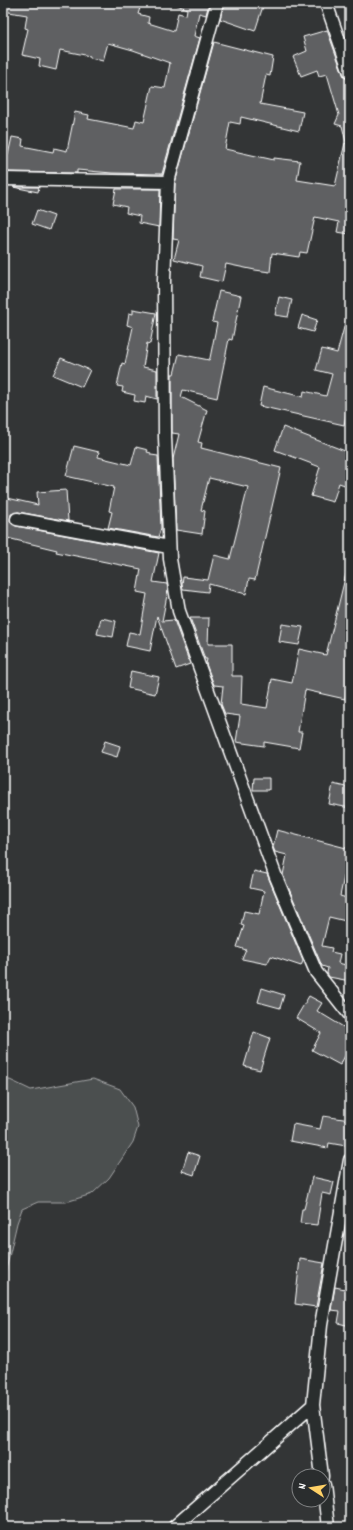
<svg xmlns="http://www.w3.org/2000/svg" width="353" height="1530" font-family="Dekko,sans-serif">
<style>
.green{fill:#4c4f50;stroke:#a6a7a8}
.building{fill:#5f6162;stroke:#fff}
.lines{fill:none;stroke-linecap:round;stroke-linejoin:round}
.minor-casing{stroke:#fff;stroke-width:15}
.minor{stroke:#2a2d2e;stroke-width:12}
</style>
<rect width="100%" height="100%" fill="#333536"/>
<filter id="ink" filterUnits="userSpaceOnUse"><feTurbulence type="fractalNoise" baseFrequency=".025" numOctaves="2"/><feDisplacementMap in="SourceGraphic" scale="8" xChannelSelector="R" yChannelSelector="G"/><feConvolveMatrix kernelMatrix="1 2 1 2 8 2 1 2 1" color-interpolation-filters="sRGB"/></filter>
<g filter="url(#ink)">
<!-- green -->
<path class="green" d="M93 1079 120 1089 133 1107 138 1127 133 1142 109 1178 92 1194 66 1202H38L22 1209 17 1223 3 1283V1081L10 1080 31 1090Z"/>
<!-- building -->
<path class="building" d="M3 3H116L140 8 138 14 149 17 148 23 174 31 178 13 186 15 187 9 177 5 178 3H209L206 15 199 13 194 36 200 38 162 174 112 173 77 170V173L3 172V155H8L12 137 23 139 22 146 53 152 54 148 67 151 75 112 89 115 88 119 134 128 136 120 144 122 152 86 165 88 170 63 133 50 108 43 103 61 90 58V56L60 50 56 70 39 66 40 59 22 55 28 29 25 28 27 15 3 11Z
M224 3H264L255 31 220 19Z
M327 30 343 74 345 78 350 79V142H346L342 126 335 124 339 115 327 74 319 76 317 70 301 76 293 57 307 51 303 37Z
M214 42 273 57 270 76 266 75 260 104 303 112 299 131 241 117 240 124 230 122 225 149 274 160V158L300 161 297 180 335 186 345 143 350 144V234L337 232 339 222 315 217 307 253 300 252 299 257 272 253 270 272 255 270 226 264 222 282 200 277 202 266 174 259 179 240 173 239 175 183Z
M13 187H39L38 192Z
M116 189H160L159 227 139 223 140 216 126 213 127 207 113 204Z
M37 210 54 216 49 230 32 224Z
M219 291 241 296 232 340 229 339 217 398 183 390 181 397 207 410 198 442 202 443 201 448 281 468 255 580 249 579 246 594 209 584 208 592 183 589 182 585 183 577 208 580 214 555 230 559 248 487 209 478 201 510 205 511 202 534 176 530 173 459 179 434 172 433V374H174L179 354 209 360 210 358 217 323 212 322Z
M279 297 292 300 288 317 275 315Z
M133 309 156 313 150 344 147 343 143 367 157 370V399L146 396 145 403 134 401 135 395 122 392 123 387 117 386 122 363 125 364 133 327 127 325 129 313 133 314Z
M302 315 317 320 313 332 298 328Z
M346 320H350V397L344 425 259 406 263 387 303 397 304 391 326 396 332 374 316 370 322 349 337 353Z
M61 358 90 370 82 387 53 375Z
M283 427 345 451 344 453 350 455V487L339 483 333 502 311 496 320 467 275 450Z
M74 446 99 452 98 457 131 465 136 447 148 450 147 452 151 453V455L158 456 161 528 158 537 108 528 112 512 109 511 114 487 66 476Z
M66 490 68 521 18 512 11 514 10 522 16 526 159 553 153 582 167 584 168 590 162 621 174 620 190 664 176 669 157 616 150 651 126 646 129 632 140 634 147 594 137 592 141 569 56 552 57 550 3 537V497L38 505 37 492Z
M346 574 350 575V665L345 699 305 690 298 732H302L299 748 264 742V746L236 742 240 716 225 714 221 704 223 686 214 685 206 664 207 659H205L190 618H209L208 644H232V676H242L241 704 267 708 272 679 292 683 299 649 326 655Z
M101 618 116 621 113 637 97 634Z
M282 624 303 627 299 645 279 642Z
M131 671 159 677 155 694 128 688Z
M105 741 120 746 117 757 101 752Z
M254 778H269V790H253Z
M333 784 350 788V808L329 804Z
M277 830 350 849V873L345 872 340 896 350 899V922L329 917 322 946 332 948 331 952 340 954 338 963 350 966V981L329 977 327 973 328 968 322 966 283 875 287 855 275 852 273 847Z
M254 871 267 874 303 961 301 966 271 956 267 964 242 959 246 950 237 947 244 926 241 925 244 911 259 914 264 891 250 888Z
M262 988 284 995 280 1008 258 1002Z
M309 996 322 1003 317 1011 350 1031V1047L340 1065 312 1050 321 1033 296 1018Z
M254 1032 270 1038 260 1070 244 1066Z
M323 1116 350 1120V1132H348L346 1146 329 1143 328 1148 290 1141 293 1124 320 1129Z
M188 1152 200 1156 194 1175 182 1171Z
M312 1177 334 1182 331 1195 322 1193 317 1225 300 1223 302 1209H304Z
M300 1259 324 1263 316 1307 295 1304Z
M335 1287 350 1290V1326L338 1323 340 1311 331 1310Z"/>
<g class="lines">
<defs>
<path id="minor" d="M217 3 168 182 164 280 165 437 170 559 179 611 276 877 316 972 350 1015
M326 3 350 72
M3 179 168 182
M17 519 169 547
M322 1476 313 1405 321 1325 350 1160
M323 1484 328 1527
M174 1527 313 1405"/>
</defs>
<!-- minor casing -->
<use href="#minor" class="minor-casing"/>
<!-- minor -->
<use href="#minor" class="minor"/>
</g>
</g>
<!-- margin -->
<rect width="353" height="1530" fill="none" stroke="#2a2d2e" stroke-width="16"/>
<rect x="8" y="8" width="337" height="1514" fill="none" stroke="#fff" stroke-width="1.5" filter="url(#ink)"/>
<!-- north arrow -->
<g transform="translate(311 1488) rotate(282)"><circle r="19" fill="#2a2d2e" stroke="#7f8182"/>
<path d="M0-3L7 15L0 10L-7 15Z" fill="#ffd166"/>
<text y="-6" font-size="11" font-weight="bold" text-anchor="middle" fill="#ffffff">N</text>
</g>
</svg>
